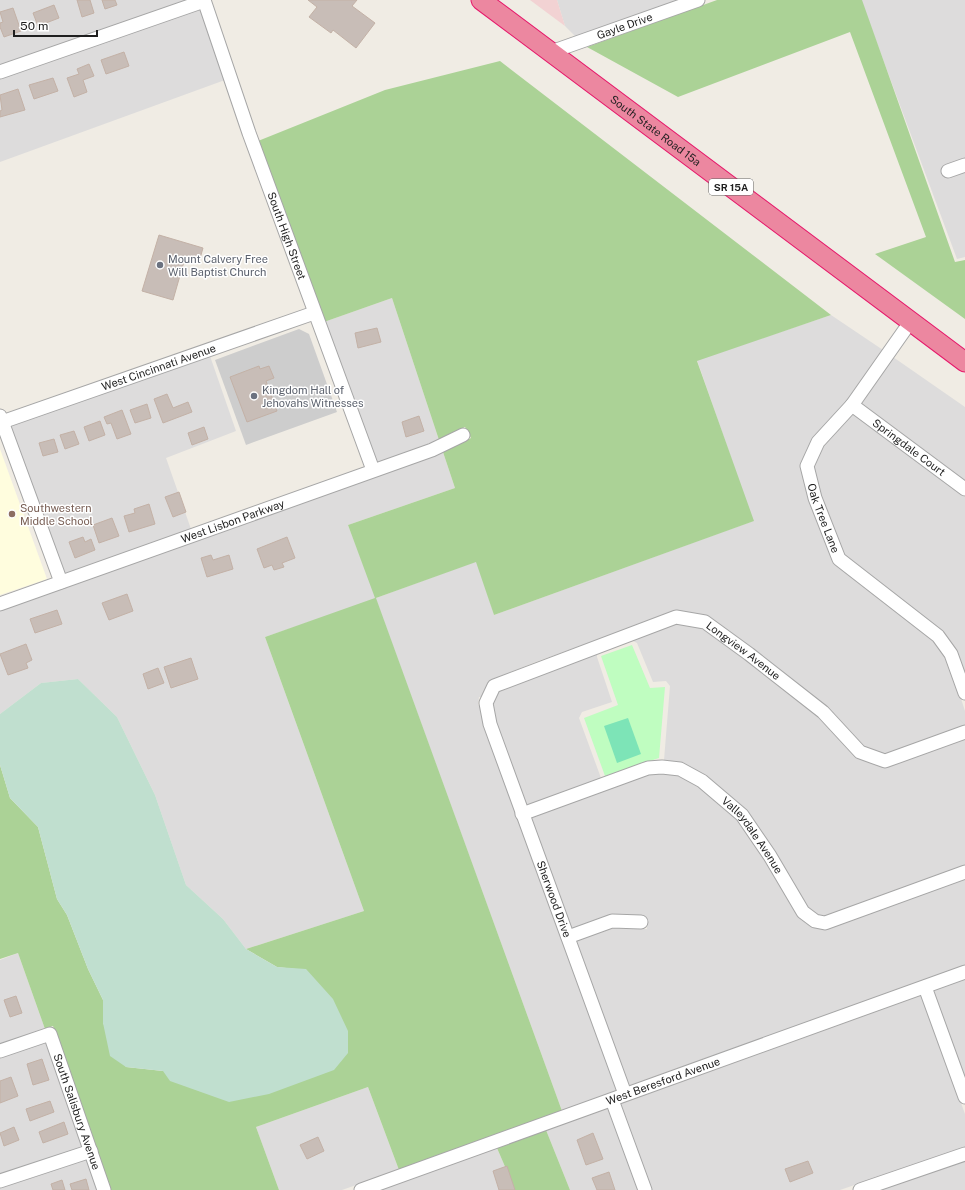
<svg xmlns="http://www.w3.org/2000/svg" width="965" height="1190" font-family="'Public Sans',sans-serif">
<style>
.residential{fill:#dddcdc}
.commercial{fill:#f2d2d3}
.education{fill:#fffdde}
.religious{fill:#cdcdcd}
.forest{fill:#abd296}
.wetland{fill:#c0dfcf}
.park{fill:#bffdc0}
.pitch{fill:#7de4b7}
.building{fill:#c8bdb7;stroke:#c3b1a6}
.lines{fill:none;stroke-linecap:round;stroke-linejoin:round}
.minor-casing{stroke:#a6a6a6;stroke-width:15}
.highway-casing{stroke:#e6196b;stroke-width:21}
.minor{stroke:#fff;stroke-width:13}
.highway{stroke:#ec87a0;stroke-width:19}
.worship-dot{fill:#6b7280;stroke:#fff;stroke-width:1.5}
.education-dot{fill:#8d6e63;stroke:#fff;stroke-width:1.5}
.labels{text-anchor:middle;dominant-baseline:central;stroke-width:3;stroke-linejoin:round;paint-order:stroke}
.shield{fill:#fff;stroke:#626262;stroke-width:1}
.shield-label{font-size:10px;font-weight:bold;fill:#1f1f1f}
.street-label{font-size:11px;fill:#1f1f1f;stroke:#fff}
.worship-label{font-size:11px;fill:#5b616d;stroke:#fff;text-anchor:start}
.education-label{font-size:11px;fill:#785e54;stroke:#fff;text-anchor:start}
</style>
<rect width="100%" height="100%" fill="#f0ece4"/>
<!-- residential -->
<path class="residential" d="M0 0H187L0 65Z
M557 0H678L576 37 565 26Z
M861 0H965V257L957 259Z
M201 9 225 80 0 162V79Z
M392 298 439 440 376 463 324 322Z
M831 315 883 350 802 463 833 561 934 641 946 657 951 668 965 711V725L885 755 863 747 694 614 677 611 533 663 492 680 482 697H479L478 705 481 706 485 726 618 1090 562 1111 376 599 265 637 364 911 246 949 223 919 186 885 155 795 117 717 78 679 41 683 0 714V611L443 452 455 488 348 525 376 598 477 561 494 615 753 521 697 360Z
M210 356 236 431 166 458 191 529 64 574 10 426Z
M893 357 965 407V482L860 404Z
M853 413 965 497V675L961 664 843 555 821 496 813 468 823 447Z
M677 623 703 628 746 659 819 717 859 758 888 767 965 739V865L824 916 816 915 807 908 775 853 682 764 664 760 670 686 666 681 653 682 637 643 631 640Z
M597 653V657L612 702 582 712 579 718 601 778 525 806 496 723 492 704 498 692Z
M663 773 678 775 699 786 739 820 812 926 965 879V965L628 1086 575 941 614 928 647 929V917L610 915 571 929 530 818 649 774Z
M18 953 45 1029 0 1044V960Z
M965 979V1080L932 991Z
M922 995 965 1114V1147L840 1190H651L620 1104Z
M46 1042 83 1147 0 1175V1058Z
M368 1087 399 1170 342 1190H279L256 1127Z
M609 1108 639 1190H570L546 1130Z
M497 1148 515 1190H380Z
M87 1159 98 1190H0V1188Z
M965 1161V1190H880Z"/>
<!-- commercial -->
<path class="commercial" d="M530 0H557L565 26Z"/>
<!-- education -->
<path class="education" d="M0 449 47 579 0 595Z"/>
<!-- religious -->
<path class="religious" d="M299 329 309 334 337 412 246 445 215 360Z"/>
<!-- forest -->
<path class="forest" d="M717 0H862L955 262 965 260V319L875 254 926 237 850 32 678 97 587 47Z
M500 61 831 315 697 361 754 521 494 615 476 562 376 598 562 1111 399 1170 368 1087 256 1127 279 1190H110L53 1026 45 1029 18 953 0 959V765L10 798 38 827 57 899 67 915 88 969 103 1000V1023L126 1067 163 1071 305 970 277 967 246 949 364 911 265 637 375 598 348 525 455 488 443 452 471 438 465 427 439 440 392 298 324 322 258 141 385 90Z
M546 1130 570 1190H515L497 1148Z"/>
<!-- wetland -->
<path class="wetland" d="M78 679 117 717 155 795 186 885 223 919 246 949 277 967 306 969 333 999 348 1031V1053L334 1070 269 1094 229 1102 170 1081 163 1071 126 1067 110 1056 103 1023V1000L88 969 67 915 57 899 38 827 10 798 0 765V714L41 683Z"/>
<!-- park -->
<path class="park" d="M632 645 650 688 665 687 659 758 605 776 584 718 618 705 601 656Z"/>
<!-- pitch -->
<path class="pitch" d="M628 718 641 754 617 763 604 726Z"/>
<!-- building -->
<path class="building" d="M77 0H90L94 13 82 17Z
M102 0H115L117 5 105 9Z
M308 0H357L352 6 375 23 356 48 333 30 331 33 309 17 317 7Z
M54 5 59 18 38 26 33 13Z
M13 8 21 31 4 37 0 27V23L3 22 0 12Z
M124 52 129 66 106 74 101 60Z
M89 64 94 76 83 80 87 92 74 97 67 78 79 74 77 69Z
M53 78 58 91 34 99 29 85Z
M18 89 25 110 0 117V111L2 110 0 95Z
M159 235 203 248 199 262 185 258 173 300 142 291Z
M377 328 381 342 358 348 355 333Z
M259 366 260 369 269 366 274 378 266 381 277 411 247 422 230 377Z
M167 394 173 408 188 402 192 412 163 423 154 399Z
M147 404 151 418 135 423 130 410Z
M122 410 131 434 117 439 111 423 107 424 104 417Z
M419 416 424 431 406 437 402 422Z
M100 421 105 435 89 441 84 427Z
M204 427 208 439 192 445 188 433Z
M74 431 79 444 65 449 60 435Z
M54 439 58 452 43 456 39 443Z
M179 492 186 512 173 517 165 497Z
M149 504 155 524 129 532 124 516 135 513 134 509Z
M112 518 119 536 99 543 93 525Z
M83 537 85 542 91 539 95 550 75 558 69 542Z
M287 537 295 558 282 563 284 567 274 570 272 565 264 568 257 549Z
M211 555 213 560 229 555 233 569 207 577 201 558Z
M127 594 133 611 109 620 102 603Z
M57 610 62 624 35 633 30 619Z
M26 644 32 660 26 663 28 668 8 675 0 654Z
M191 658 198 679 171 688 164 667Z
M158 668 164 683 148 689 143 674Z
M16 996 22 1013 10 1017 4 1000Z
M42 1059 49 1080 33 1085 27 1064Z
M11 1077 18 1096 0 1103V1081Z
M50 1101 54 1112 30 1121 26 1109Z
M64 1122 68 1134 43 1143 39 1132Z
M14 1127 19 1140 4 1146 0 1133Z
M593 1133 603 1159 586 1165 577 1140Z
M318 1137 324 1151 307 1159 300 1145Z
M808 1161 813 1173 790 1182 785 1169Z
M507 1166 515 1190H499L493 1171Z
M609 1172 615 1190H597L592 1178Z
M86 1179 89 1190H72L70 1184Z
M62 1180 65 1190H53L51 1184Z"/>
<g class="lines">
<defs>
<g id="minor">
<path id="s1" d="M204 0 249 133 373 470"/>
<path id="s2" d="M551 52 698 0"/>
<path d="M0 72 204 1"/>
<path d="M948 171 965 165"/>
<path id="s3" d="M911 321 852 405 818 442 807 466 815 498 839 559 938 636 951 654 965 693"/>
<path id="s4" d="M852 405 965 489"/>
<path d="M0 416 61 582"/>
<path id="s5" d="M2 422 314 313"/>
<path id="s6" d="M0 604 432 450 463 435"/>
<path id="s7" d="M522 814 648 768 662 767 680 769 702 781 742 815 770 856 803 912 815 921 825 923 965 872"/>
<path d="M568 937 612 921 641 922"/>
<path d="M925 987 965 1097"/>
<path id="s8" d="M0 1051 50 1034 104 1190"/>
<path id="s9" d="M625 1094 490 724 486 703 494 686 676 617 705 622 749 654 823 712 860 752 885 761 965 732"/>
<path d="M612 1100 645 1190"/>
<path d="M0 1181 91 1151"/>
<path id="s10" d="M361 1190 965 972"/>
<path d="M860 1190 965 1154"/>
</g>
<g id="highway">
<path id="s11" d="M481 0 965 362"/>
</g>
</defs>
<!-- minor casing -->
<use href="#minor" class="minor-casing"/>
<!-- highway casing -->
<use href="#highway" class="highway-casing"/>
<!-- minor -->
<use href="#minor" class="minor"/>
<!-- highway -->
<use href="#highway" class="highway"/>
</g>
<!-- markers -->
<g class="worship-dot">
<circle cx="160" cy="265" r="4"/>
<circle cx="254" cy="396" r="4"/>
</g>
<circle class="education-dot" cx="12" cy="514" r="4"/>
<g class="labels">
<!-- shield labels -->
<rect class="shield" x="709" y="179" width="44" height="16" rx="3"/>
<g class="shield-label">
<text x="731" y="187">SR 15A</text>
</g>
<!-- street labels -->
<g class="street-label">
<text stroke="none"><textPath href="#s2" startOffset="78">Gayle Drive</textPath></text>
<text stroke="none"><textPath href="#s11" startOffset="218">South State Road 15a</textPath></text>
<text stroke="none"><textPath href="#s1" startOffset="250">South High Street</textPath></text>
<text stroke="none"><textPath href="#s5" startOffset="166">West Cincinnati Avenue</textPath></text>
<text stroke="none"><textPath href="#s4" startOffset="71">Springdale Court</textPath></text>
<text stroke="none"><textPath href="#s3" startOffset="234">Oak Tree Lane</textPath></text>
<text stroke="none"><textPath href="#s6" startOffset="247">West Lisbon Parkway</textPath></text>
<text stroke="none"><textPath href="#s9" startOffset="706">Longview Avenue</textPath></text>
<text stroke="none"><textPath href="#s7" startOffset="266">Valleydale Avenue</textPath></text>
<text transform="translate(554 899) rotate(70)">Sherwood Drive</text>
<text stroke="none"><textPath href="#s10" startOffset="321">West Beresford Avenue</textPath></text>
<text stroke="none"><textPath href="#s8" startOffset="135">South Salisbury Avenue</textPath></text>
</g>
<!-- worship labels -->
<g class="worship-label">
<text x="168" y="259">Mount Calvery Free<tspan x="168" dy="13">Will Baptist Church</tspan></text>
<text x="262" y="390">Kingdom Hall of<tspan x="262" dy="13">Jehovahs Witnesses</tspan></text>
</g>
<!-- education labels -->
<g class="education-label">
<text x="20" y="508">Southwestern<tspan x="20" dy="13">Middle School</tspan></text>
</g>
</g>
<!-- scale -->
<path d="M14 30v6h83v-6" fill="none" stroke="#1f1f1f" stroke-width="2"/>
<text x="20" y="30" font-size="12" fill="#1f1f1f" stroke="#ffffff" stroke-width="3" paint-order="stroke">50 m</text>
</svg>
